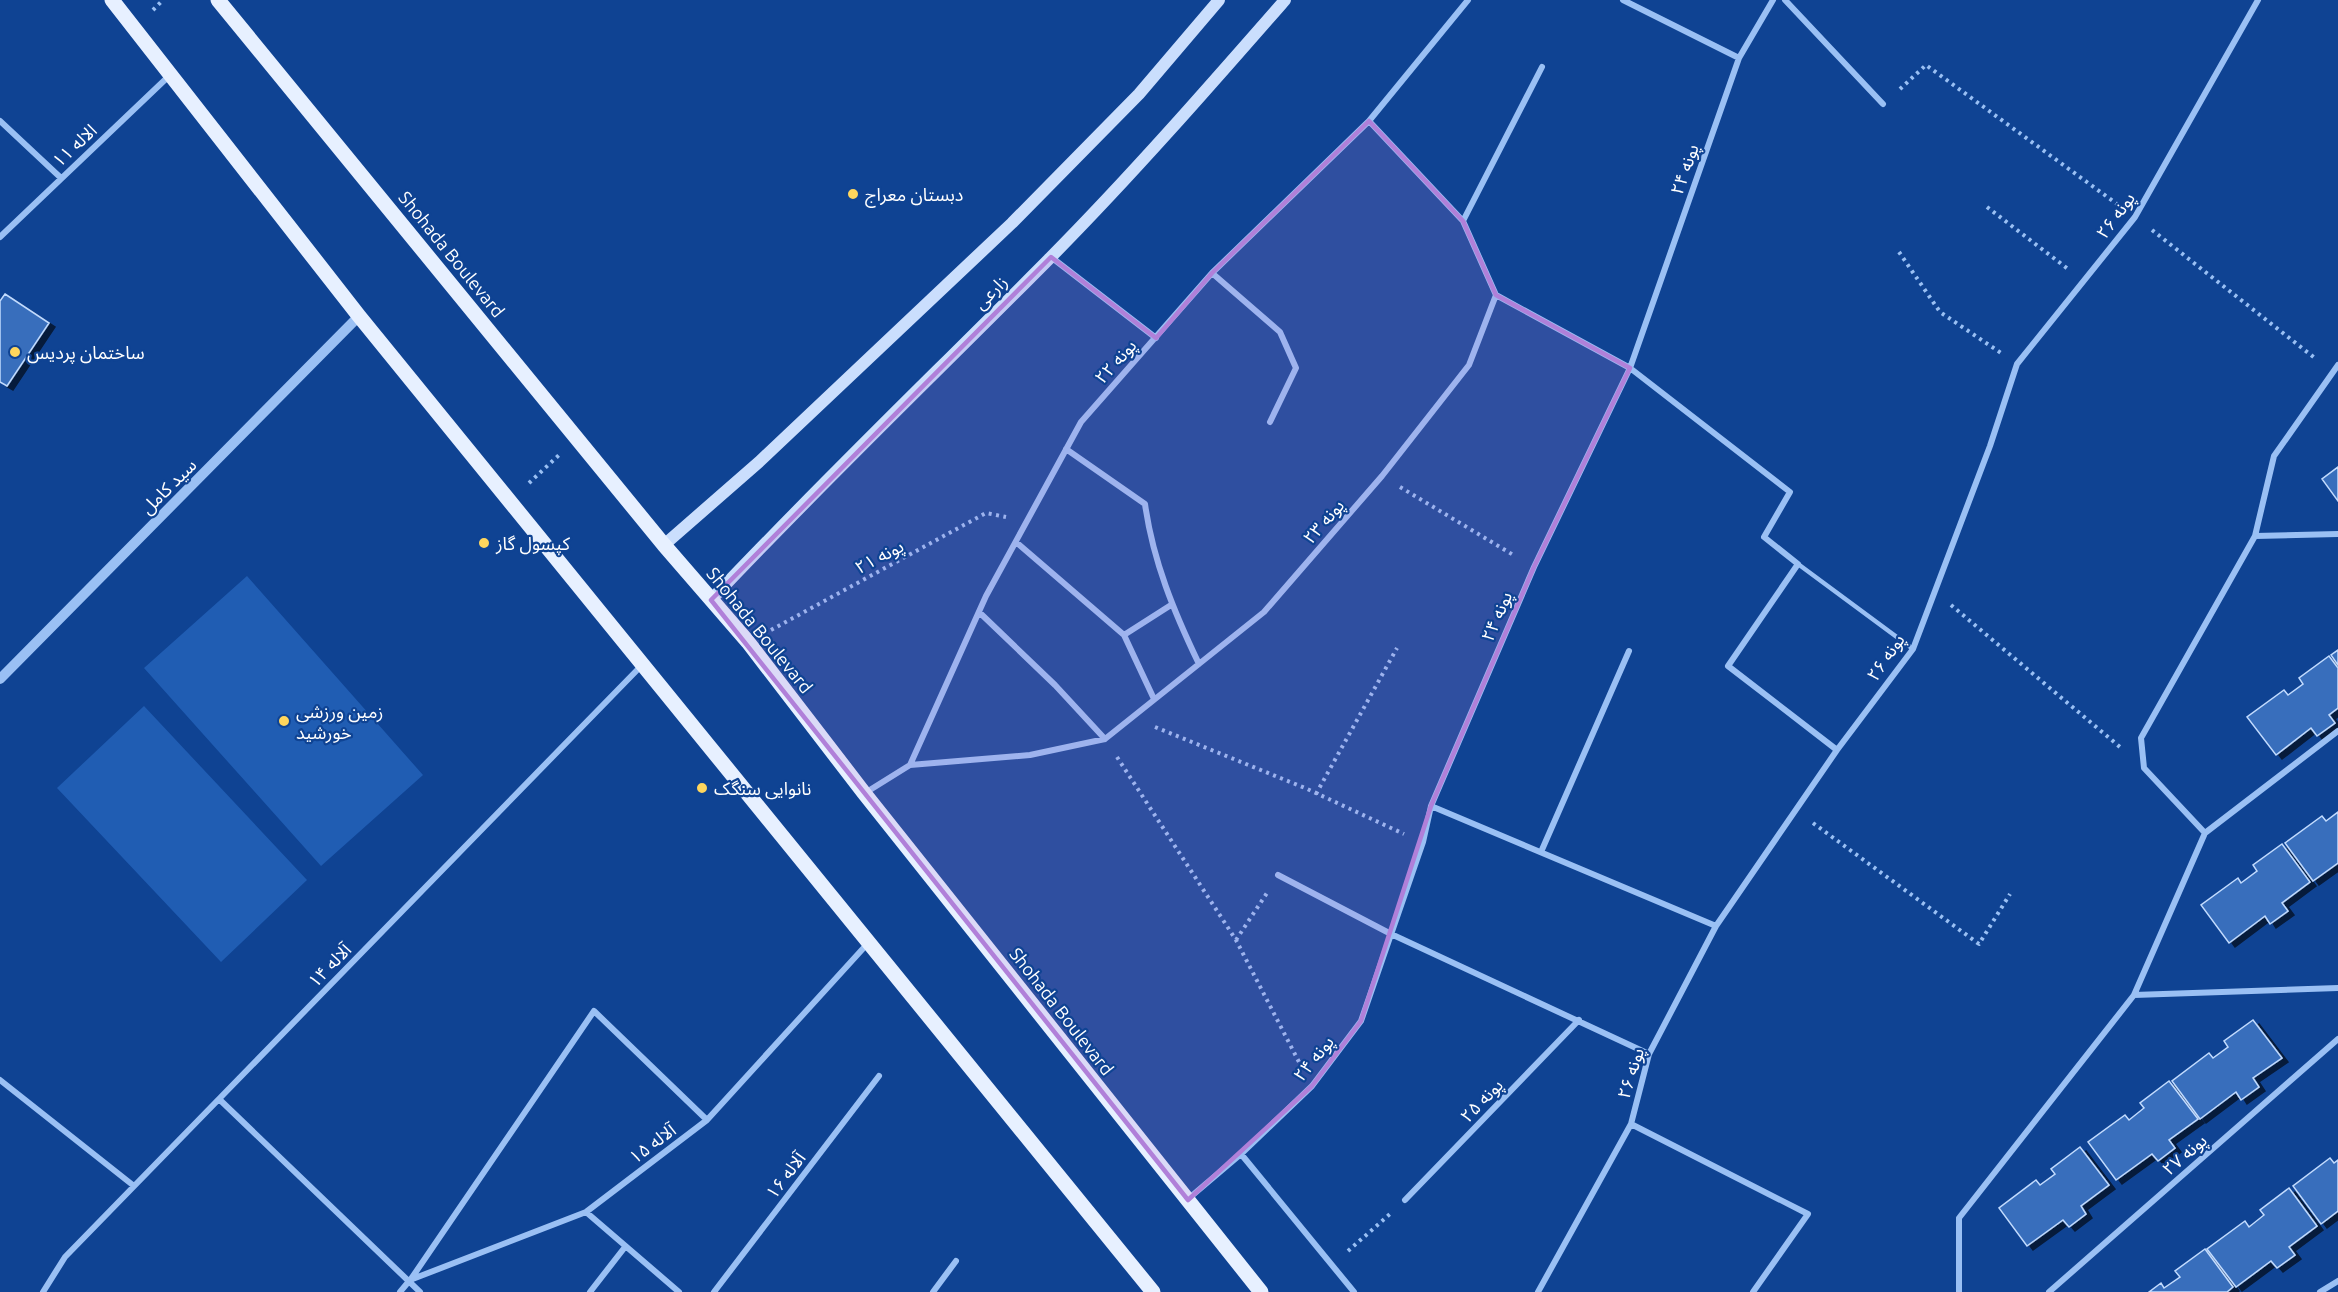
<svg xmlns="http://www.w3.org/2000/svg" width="2338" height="1292" font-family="Ubuntu,'Noto Sans Arabic',sans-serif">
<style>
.pitch{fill:#205db3}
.building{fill:#376ebc;stroke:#c2dbfe;stroke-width:1.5;filter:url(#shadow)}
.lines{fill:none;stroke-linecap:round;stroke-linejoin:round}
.path{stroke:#9ac0f4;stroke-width:4;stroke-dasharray:3 4.5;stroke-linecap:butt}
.service{stroke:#9ac0f4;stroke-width:4.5}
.minor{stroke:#9ac0f4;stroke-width:6}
.tertiary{stroke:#9ac0f4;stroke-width:10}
.secondary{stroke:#cadefd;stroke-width:12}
.primary{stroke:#e7f0ff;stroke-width:15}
.marked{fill:#b080d9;fill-opacity:0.2;stroke:#b080d9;stroke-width:4.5;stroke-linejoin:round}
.poi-dot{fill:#ffd65d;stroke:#0f4393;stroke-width:2}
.labels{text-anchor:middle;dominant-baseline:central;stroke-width:4.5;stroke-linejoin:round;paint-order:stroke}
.street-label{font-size:18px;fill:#fff;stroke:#0f4393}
.poi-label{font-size:18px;fill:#fff;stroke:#0f4393;text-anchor:start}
</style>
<defs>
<filter id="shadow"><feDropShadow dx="6" dy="4" stdDeviation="0" flood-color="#0009"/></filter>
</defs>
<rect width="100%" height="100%" fill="#0f4393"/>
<!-- pitch -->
<path class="pitch" d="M247 576 423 775 321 866 144 668Z
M144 706 307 880 221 962 57 788Z"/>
<!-- building -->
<path class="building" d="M5 294 49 323 7 386 0 382V301Z
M2338 467V501L2322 479Z
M2338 650V665L2331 655Z
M2329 656 2338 668V708L2329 715 2335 723 2317 736 2311 728 2276 755 2247 717 2284 690 2288 695 2303 684 2299 678Z
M2338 812V863L2313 881 2285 843 2322 816 2326 821Z
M2282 844 2310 882 2282 903 2288 911 2270 924 2265 916 2229 943 2201 905 2238 878 2241 883 2257 871 2253 865Z
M2253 1020 2282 1058 2253 1078 2259 1087 2241 1100 2236 1092 2200 1119 2172 1081 2209 1053 2213 1058 2228 1047 2224 1041Z
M2169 1081 2198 1119 2169 1140 2175 1148 2158 1161 2152 1154 2116 1180 2088 1142 2125 1115 2129 1120 2144 1108 2140 1103Z
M2080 1147 2109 1185 2081 1206 2086 1214 2069 1227 2063 1220 2027 1246 1999 1208 2036 1180 2040 1185 2055 1174 2051 1169Z
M2330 1158 2334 1163 2338 1160V1211L2321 1224 2293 1186Z
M2289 1188 2317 1226 2289 1247 2295 1255 2277 1268 2271 1261 2236 1287 2207 1249 2245 1221 2249 1227 2264 1215 2260 1210Z
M2205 1249 2233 1287 2227 1292H2149L2161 1283 2164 1288 2180 1277 2175 1271Z"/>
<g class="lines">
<!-- path -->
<path class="path" d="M153 10 163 0
M1900 89 1926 65 2117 204
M1987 207 2068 269
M2152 230 2316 359
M1899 252 1940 312 2001 353
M529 483 559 455
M1400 487 1515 556
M1951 605 2120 747
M771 630 986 513 1006 517
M1155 727 1305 788 1404 834
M1117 757 1236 940 1300 1064
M1316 794 1397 648
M1813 823 1979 944 2010 894
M1236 940 1267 893
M1348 1251 1390 1214"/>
<!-- service -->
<path class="service" d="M1798 564 1913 649"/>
<!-- minor -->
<path class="minor" d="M1623 0 1739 58
M1785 0 1883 104
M0 121 61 178
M1463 221 1542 67
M0 237 170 75
M1051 257 1156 338
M1212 273 1280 332 1296 368 1270 422
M1496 295 1630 368 1790 492 1764 537 1798 564 1728 666 1837 750
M1066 449 1145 504C1153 561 1174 612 1199 664
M2255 536 2338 534
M1016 542 1124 635 1171 605
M979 612 1055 685 1105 739
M1124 635 1154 699
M910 765 1030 755 1105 739 1264 612 1382 476 1469 365 1496 295 1463 221 1369 121
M865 793 910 765 986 596 1081 422 1212 273 1369 121 1468 0
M1431 806 1716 926
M2205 833 2338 731
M1541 852 1629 651
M1278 875 1391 934 1649 1054
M2134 995 2338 988
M0 1080 134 1186
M219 1099 420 1292
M1631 1124 1808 1214 1753 1292
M1241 1154 1354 1292
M1188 1199 1241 1154 1312 1086 1361 1021 1423 842 1431 806 1534 567 1630 368 1739 58 1773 0
M1405 1200 1579 1020
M586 1212 679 1292
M411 1279 594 1011 707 1120
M43 1292 65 1257 643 664
M400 1292 410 1280 586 1212 707 1120 869 942
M590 1292 625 1247
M714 1292 879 1076
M933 1292 956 1261
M1538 1292 1631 1124 1649 1054 1716 926 1837 750 1913 649 1990 446 2017 364 2135 217 2258 0
M1959 1292V1218L2134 995 2205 833 2144 768 2141 738 2255 536 2274 456 2338 365
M2049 1292 2338 1039
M2320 1292 2338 1281"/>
<!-- tertiary -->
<path class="tertiary" d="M0 679 359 316"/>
<!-- secondary -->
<path class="secondary" d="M664 545 759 462 1012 223 1139 94 1219 0
M711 600C821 483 937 372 1050 258 1132 175 1208 88 1285 0"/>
<!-- primary -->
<path class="primary" d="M112 0 359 316 1153 1292
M218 0 664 545 748 642 864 793 1261 1292"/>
</g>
<!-- marked area -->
<path class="marked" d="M1369 121 1463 221 1496 295 1630 368 1534 567 1431 806 1361 1021 1312 1086 1188 1200 711 600 1051 257 1156 338 1212 273Z"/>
<!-- markers -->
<g class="poi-dot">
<circle cx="853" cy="194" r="6"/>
<circle cx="15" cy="352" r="6"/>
<circle cx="484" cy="543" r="6"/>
<circle cx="284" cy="721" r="6"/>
<circle cx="702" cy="788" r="6"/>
</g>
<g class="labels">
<!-- street labels -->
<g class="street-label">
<text transform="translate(74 145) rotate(-43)">الاله ۱۱</text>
<text transform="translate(1684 169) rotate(-71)">پونه ۲۴</text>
<text transform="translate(2115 215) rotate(-54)">پونه ۲۶</text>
<text transform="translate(452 254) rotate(51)">Shohada Boulevard</text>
<text transform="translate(990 292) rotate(-45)">زارعی</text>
<text transform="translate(1115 361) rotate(-48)">پونه ۲۲</text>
<text transform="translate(168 486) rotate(-45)">سید کامل</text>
<text transform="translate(1323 521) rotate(-49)">پونه ۲۳</text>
<text transform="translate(879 556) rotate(-28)">پونه ۲۱</text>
<text transform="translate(1496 616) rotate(-67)">پونه ۲۴</text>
<text transform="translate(760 630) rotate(51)">Shohada Boulevard</text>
<text transform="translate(1885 657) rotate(-56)">پونه ۲۶</text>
<text transform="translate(329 965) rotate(-46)">آلاله ۱۴</text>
<text transform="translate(1062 1011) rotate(52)">Shohada Boulevard</text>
<text transform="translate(1313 1058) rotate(-51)">پونه ۲۴</text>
<text transform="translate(1630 1073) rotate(-73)">پونه ۲۶</text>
<text transform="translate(1481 1100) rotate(-46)">پونه ۲۵</text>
<text transform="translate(652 1143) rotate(-37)">آلاله ۱۵</text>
<text transform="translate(2184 1154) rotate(-41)">پونه ۲۷</text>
<text transform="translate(785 1175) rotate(-53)">آلاله ۱۶</text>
</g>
<!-- poi labels -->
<g class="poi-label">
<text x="865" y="194">دبستان معراج</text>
<text x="27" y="352">ساختمان پردیس</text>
<text x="496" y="543">کپسول گاز</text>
<text x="296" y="711">زمین ورزشی<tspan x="296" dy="21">خورشید</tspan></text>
<text x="714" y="788">نانوایی سنگک</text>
</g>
</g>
</svg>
